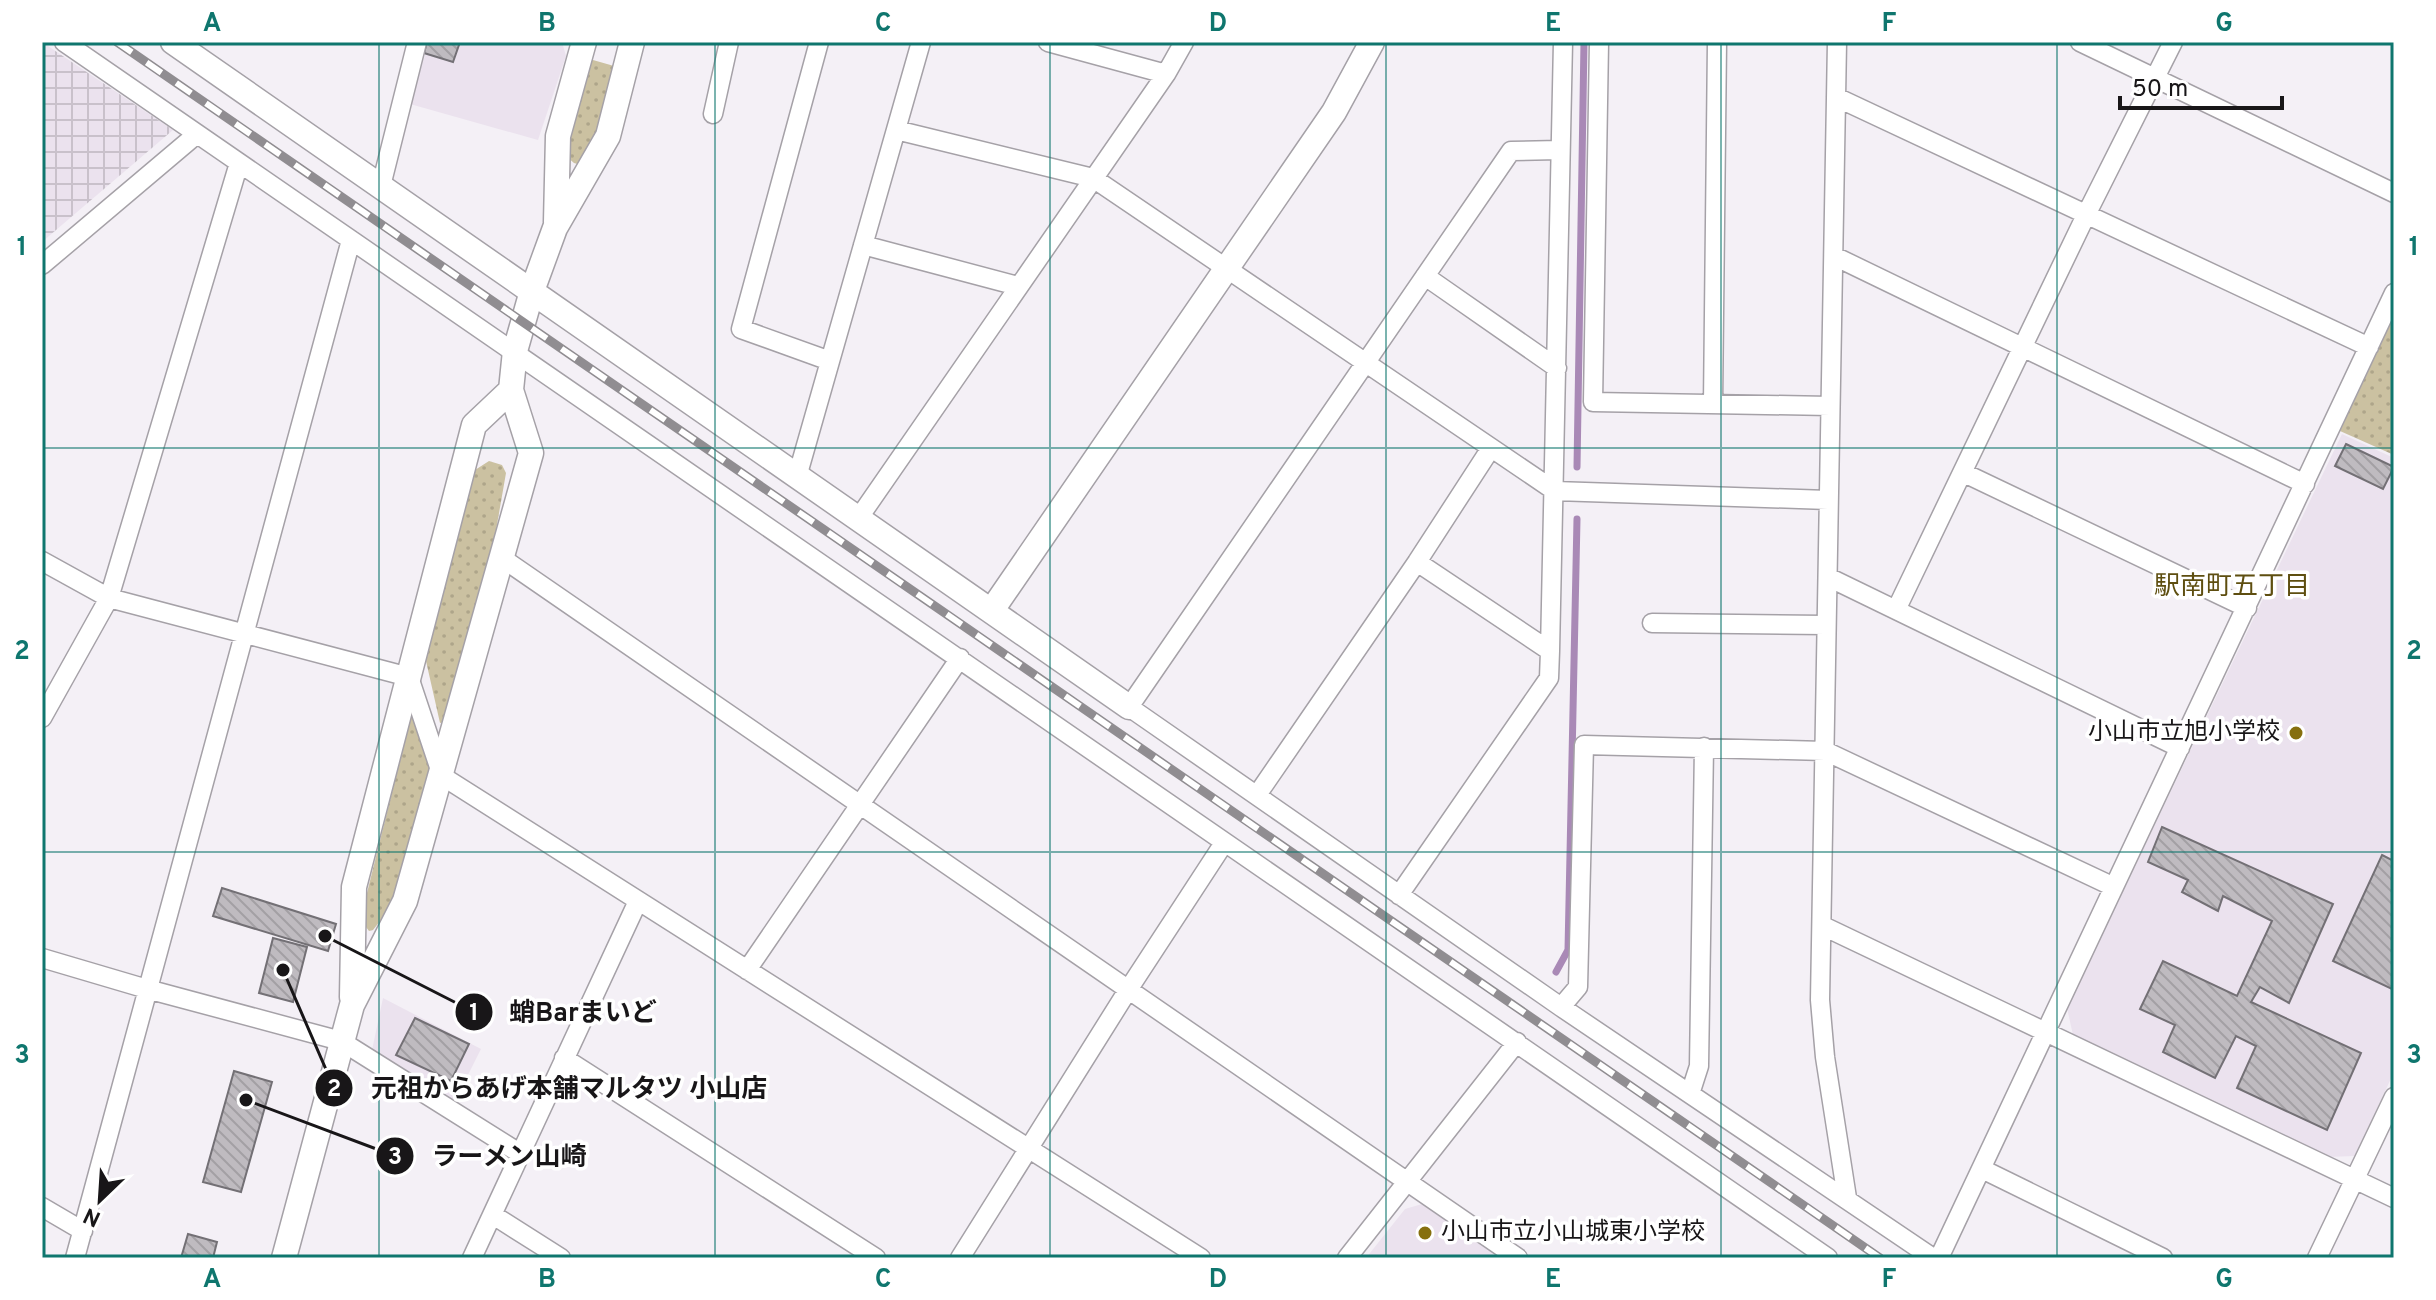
<svg xmlns="http://www.w3.org/2000/svg" width="2436" height="1300" font-family="Overpass,'Noto Sans JP',sans-serif">
<style>
.built{fill:#ebe2ee}
.industrial{fill:url(#industrial-grid)}
.green{fill:url(#green-dots)}
.lines{fill:none;stroke-linecap:round;stroke-linejoin:round}
.stream{stroke:#a989b6;stroke-width:7}
.building{fill:url(#building-back-hatch);stroke:#737075;stroke-width:2}
.minor-casing{stroke:#a5a1a7;stroke-width:21}
.tertiary-casing{stroke:#a5a1a7;stroke-width:27}
.minor{stroke:#fff;stroke-width:18}
.tertiary{stroke:#fff;stroke-width:24}
.rail-casing{stroke:#908d91;stroke-width:9}
.rail{stroke:#fff;stroke-width:6;stroke-dasharray:18;stroke-linecap:butt}
.grid{fill:none;stroke:#0f766e;stroke-width:2;stroke-opacity:0.55}
.poi-dot{fill:#866f0e;stroke:#fff;stroke-width:3}
.labels{text-anchor:middle;dominant-baseline:central;stroke-width:7;stroke-linejoin:round;paint-order:stroke}
.poi-label{font-size:24px;fill:#181618;stroke:#fff;text-anchor:end}
.neighbourhood-label{font-size:26px;fill:#5e4e10;stroke:#fff}
.leader{fill:none;stroke:#181618;stroke-width:3}
.callout-dot{fill:#181618;stroke:#fff;stroke-width:3}
.mark-label{font-size:24px;text-anchor:middle;font-weight:bold;fill:#fff}
.callout-label{font-size:26px;text-anchor:middle;font-weight:bold;fill:#181618;stroke:#fff;stroke-width:7;stroke-linejoin:round;paint-order:stroke}
.neatline{fill:none;stroke:#0f766e;stroke-width:3}
.grid-label{font-size:26px;text-anchor:middle;font-weight:bold;fill:#0f766e}
</style>
<defs>
<pattern id="industrial-grid" width="8" height="8" patternUnits="userSpaceOnUse" patternTransform="scale(2)"><rect width="8" height="8" fill="#ebe2ee"/><path d="M0 4h8M4 0v8" fill="none" stroke="#c9c1cb"/></pattern>
<pattern id="green-dots" width="8" height="8" patternUnits="userSpaceOnUse" patternTransform="scale(2)"><rect width="8" height="8" fill="#cbc1a1"/><path d="M2 2h.1M6 6h.1" fill="none" stroke="#aea58a" stroke-width="1.8" stroke-linecap="round"/></pattern>
<pattern id="building-back-hatch" width="6" height="6" patternUnits="userSpaceOnUse" patternTransform="scale(2)"><rect width="6" height="6" fill="#bfbbc0"/><path d="M-1 5l2 2M0 0l6 6M5-1l2 2" fill="none" stroke="#a3a0a4"/></pattern>
</defs>
<rect width="100%" height="100%" fill="#f4f0f6"/>
<!-- built -->
<path class="built" d="M429 42H562L566 56 538 140 410 104Z
M2342 434 2394 458V1072L2355 1156 2327 1157 2073 1035 2067 1008Z
M383 998 481 1049 452 1107 371 1055Z
M1422 1204 1500 1258H1366L1405 1209Z"/>
<!-- industrial -->
<path class="industrial" d="M42 42 173 130 42 242Z"/>
<!-- green -->
<path class="green" d="M586 58 621 68 603 131 581 165 574 163 566 156 565 134Z
M2394 316V455L2340 431Z
M489 461 502 465 506 473 495 536 444 722 440 723 426 661 475 470Z
M413 708 430 773 392 906 373 930 369 931 366 927V897Z"/>
<g class="lines">
<!-- stream -->
<path class="stream" d="M1577 467 1584 42
M1556 972 1568 950 1577 519"/>
</g>
<!-- building -->
<path class="building" d="M427 42H460L453 62 424 53Z
M2346 444 2394 467 2383 489 2335 466Z
M2162 827 2333 904 2289 1003 2260 987 2251 1002 2361 1053 2327 1130 2237 1088 2256 1046 2236 1036 2215 1078 2163 1052 2175 1025 2140 1009 2163 961 2237 996 2272 921 2223 896 2218 911 2182 892 2188 880 2148 862Z
M2382 855 2394 861V990L2333 961Z
M222 888 336 924 328 951 213 916Z
M273 938 307 947 293 1002 259 993Z
M415 1018 469 1044 451 1081 396 1055Z
M234 1071 272 1082 241 1192 203 1182Z
M188 1234 217 1242 213 1258H181Z"/>
<g class="lines">
<defs>
<path id="minor" d="M64 42 1828 1258
M819 42 741 329 830 361
M1048 42 1166 74
M1599 42 1593 402 1830 406
M1837 42 1820 1000 1825 1057 1847 1198
M2080 42 2394 193
M1836 97 2369 347
M713 114 729 42
M896 130 1093 178 1555 491 1828 500
M1559 150 1511 151 1129 707 1561 1007 1933 1258
M381 186 417 42
M863 245 1018 286
M1834 256 2305 484
M42 265 197 134
M1425 276 1557 368
M1713 404 1717 42
M1964 473 2247 608
M797 477 921 42
M858 519 1166 74 1184 42
M502 558 1518 1258
M42 561 109 598 409 677 442 776 1201 1258
M1828 577 2180 748
M1896 610 2087 213 2173 42
M1652 623 1825 625
M1550 651 1563 42
M42 718 109 598 239 163
M1257 795 1417 562 1491 448
M1399 895 1549 678 1550 651 1417 562
M1823 926 2394 1198
M42 958 147 989 341 1041 521 1154
M747 970 960 658
M1561 1007 1578 987 1584 745 1825 751 2114 887
M564 1058 876 1258
M1690 1094 1699 1066 1704 747
M1982 1169 2163 1258
M42 1207 83 1231
M493 1215 561 1258
M75 1258 351 240
M472 1258 638 901
M960 1258 1128 990 1224 843
M1347 1258 1517 1042
M1939 1258 2394 293
M2317 1258 2394 1097"/>
<path id="tertiary" d="M173 42 1129 707
M556 222 558 136 584 42
M992 610 1334 112 1372 42
M352 997 354 887 474 425 511 390
M284 1258 352 1005 405 901 531 453 511 390 515 351 532 291 555 228 608 136 632 42"/>
</defs>
<!-- minor casing -->
<use href="#minor" class="minor-casing"/>
<!-- tertiary casing -->
<use href="#tertiary" class="tertiary-casing"/>
<!-- minor -->
<use href="#minor" class="minor"/>
<!-- tertiary -->
<use href="#tertiary" class="tertiary"/>
<defs>
<path id="rail" d="M117 42 1880 1258"/>
</defs>
<!-- rail casing -->
<use href="#rail" class="rail-casing"/>
<!-- rail -->
<use href="#rail" class="rail"/>
</g>
<!-- grid -->
<path class="grid" d="M379 42V1258M715 42V1258M1050 42V1258M1386 42V1258M1721 42V1258M2057 42V1258M42 448H2394M42 852H2394"/>
<!-- markers -->
<g class="poi-dot">
<circle cx="2296" cy="733" r="8"/>
<circle cx="1425" cy="1233" r="8"/>
</g>
<g class="labels">
<!-- poi labels -->
<g class="poi-label">
<text x="2280" y="733">小山市立旭小学校</text>
<text x="1441" y="1233" text-anchor="start">小山市立小山城東小学校</text>
</g>
<!-- neighbourhood labels -->
<g class="neighbourhood-label">
<text x="2232" y="587">駅南町五丁目</text>
</g>
</g>
<!-- callouts -->
<path class="leader" d="M325 936L474 1012M283 970L334 1088M246 1100L395 1156"/>
<g class="callout-dot">
<circle cx="325" cy="936" r="8"/>
<circle cx="283" cy="970" r="8"/>
<circle cx="246" cy="1100" r="8"/>
<circle cx="474" cy="1012" r="20"/>
<circle cx="334" cy="1088" r="20"/>
<circle cx="395" cy="1156" r="20"/>
</g>
<g class="mark-label">
<text x="474" y="1020">1</text>
<text x="334" y="1096">2</text>
<text x="395" y="1164">3</text>
</g>
<g class="callout-label">
<text x="583" y="1021">蛸Barまいど</text>
<text x="569" y="1097">元祖からあげ本舗マルタツ 小山店</text>
<text x="509" y="1165">ラーメン山崎</text>
</g>
<!-- border -->
<rect width="2436" height="1300" fill="none" stroke="#ffffff" stroke-width="88"/>
<!-- north arrow -->
<g transform="translate(100 1200) rotate(205)" stroke="#ffffff" stroke-width="6" paint-order="stroke">
<path d="M0-6L14 30L0 20L-14 30Z" fill="#181618"/>
<text y="-12" font-size="22" font-weight="bold" text-anchor="middle" fill="#181618">N</text>
</g>
<!-- scale -->
<path d="M2120 96v12h162v-12" fill="none" stroke="#181618" stroke-width="4"/>
<text x="2132" y="96" font-size="24" fill="#181618" stroke="#ffffff" stroke-width="6" paint-order="stroke">50 m</text>
<rect x="44" y="44" width="2348" height="1212" class="neatline"/>
<g class="grid-label">
<text x="212" y="31">A</text>
<text x="547" y="31">B</text>
<text x="883" y="31">C</text>
<text x="1218" y="31">D</text>
<text x="1553" y="31">E</text>
<text x="1889" y="31">F</text>
<text x="2224" y="31">G</text>
<text x="22" y="255">1</text>
<text x="2414" y="255">1</text>
<text x="22" y="659">2</text>
<text x="2414" y="659">2</text>
<text x="22" y="1063">3</text>
<text x="2414" y="1063">3</text>
<text x="212" y="1287">A</text>
<text x="547" y="1287">B</text>
<text x="883" y="1287">C</text>
<text x="1218" y="1287">D</text>
<text x="1553" y="1287">E</text>
<text x="1889" y="1287">F</text>
<text x="2224" y="1287">G</text>
</g>
</svg>
